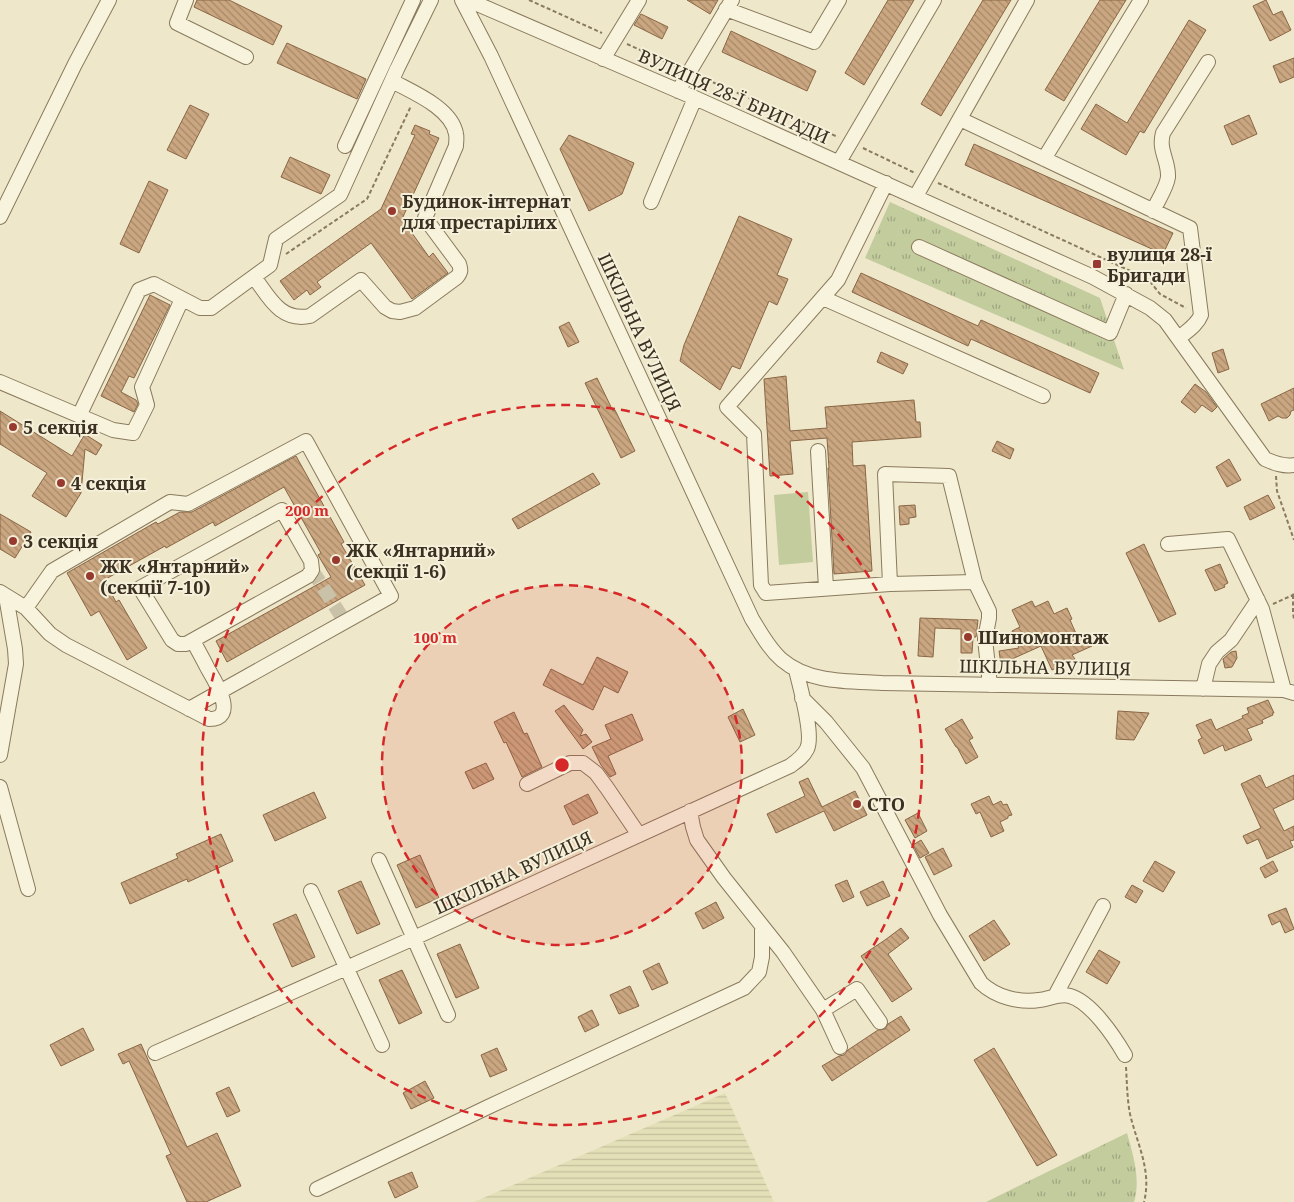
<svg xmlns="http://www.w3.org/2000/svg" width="1294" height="1202" font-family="'Noto Serif',serif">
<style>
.farmland{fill:url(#farmland-rules)}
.grass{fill:url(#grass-tufts)}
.park{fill:#c2cc9d}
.building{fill:url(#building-back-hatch);stroke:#896645}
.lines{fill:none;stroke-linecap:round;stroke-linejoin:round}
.minor-tunnel{stroke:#cac2a8;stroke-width:14;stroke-dasharray:14 7;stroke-linecap:butt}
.minor-casing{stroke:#8a7a5e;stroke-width:16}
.path{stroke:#8a7a5e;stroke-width:2;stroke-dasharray:4 2.5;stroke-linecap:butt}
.minor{stroke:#f8f3dd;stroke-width:14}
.ring{fill:none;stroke:#d62828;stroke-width:2.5;stroke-dasharray:9 6}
.poi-dot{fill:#983930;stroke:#f5f0d9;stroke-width:2}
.labels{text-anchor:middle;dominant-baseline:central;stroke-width:4;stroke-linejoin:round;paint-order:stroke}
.street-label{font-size:18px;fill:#3b3021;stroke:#f5f0d9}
.poi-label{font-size:18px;font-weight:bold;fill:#3b3021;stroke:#f5f0d9;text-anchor:start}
.centre{fill:#d62828;stroke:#f5f0d9;stroke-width:2.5}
.ring-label{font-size:15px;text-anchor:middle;font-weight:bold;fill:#d62828;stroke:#f5f0d9;stroke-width:4;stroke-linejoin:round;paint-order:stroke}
</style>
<defs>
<pattern id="farmland-rules" width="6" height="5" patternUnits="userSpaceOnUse" patternTransform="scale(1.25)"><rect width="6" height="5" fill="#e3e0b7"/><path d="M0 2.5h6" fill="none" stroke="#c4c09d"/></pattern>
<pattern id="grass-tufts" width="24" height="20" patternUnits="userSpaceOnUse" patternTransform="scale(1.25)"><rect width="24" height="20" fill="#c2cc9d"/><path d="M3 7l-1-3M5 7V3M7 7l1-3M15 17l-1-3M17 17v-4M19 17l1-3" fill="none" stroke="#9fa680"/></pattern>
<pattern id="building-back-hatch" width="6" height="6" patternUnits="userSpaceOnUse" patternTransform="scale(1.25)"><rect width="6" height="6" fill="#cba781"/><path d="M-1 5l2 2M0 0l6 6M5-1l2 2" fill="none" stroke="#a68869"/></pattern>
</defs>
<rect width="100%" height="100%" fill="#eee7ca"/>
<!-- farmland -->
<path class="farmland" d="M725 1093 774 1202H474Z"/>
<!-- grass -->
<path class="grass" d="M890 202 1100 298 1124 370 865 258Z
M1127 1133C1133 1155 1141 1179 1134 1202H986Z"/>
<!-- park -->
<path class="park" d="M808 492 813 562 779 565 774 495Z"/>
<!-- building -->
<path class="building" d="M197 0H229L282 26 273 45 194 7Z
M687 0H718L710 14Z
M888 0H914L864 85 845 73Z
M983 0H1011L941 116 921 104Z
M1100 0H1126L1064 101 1045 90Z
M1266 0 1273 15 1282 11 1291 30 1270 41 1253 6Z
M641 14 668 27 662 39 634 25Z
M1189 20 1206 30 1144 133 1140 131 1126 155 1081 129 1096 104 1127 123Z
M731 31 816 71 807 91 722 52Z
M287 43 366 79 357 99 277 63Z
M1294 58V77L1280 83 1273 66Z
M190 105 209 114 186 159 167 150Z
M1249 115 1257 134 1232 145 1224 126Z
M415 125 430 131 429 134 439 138 402 219 429 257 433 253 448 273 412 299 371 243 317 282 321 287 310 295 307 290 294 300 280 281 381 209 415 135 411 134Z
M569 135 634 163 622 194 589 211 560 149Z
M974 144 1173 233 1163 254 965 165Z
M290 157 330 175 321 194 281 177Z
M149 181 168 190 139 253 120 244Z
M739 216 792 239 777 275 788 279 777 305 769 301 740 369 732 366 720 390 680 361 684 345Z
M861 273 978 326 981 320 1099 373 1090 393 971 339 968 346 852 292Z
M150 295 170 305 134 378 129 376 121 392 136 400 138 404 134 412 101 396Z
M569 322 579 342 568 347 559 327Z
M1223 349 1229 369 1218 373 1212 353Z
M881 352 908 364 903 374 877 362Z
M786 376 790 431 827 428 825 407 914 400 916 422H920L921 437 852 442 853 466 865 465 872 571 834 574 828 468H829L827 438 790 441 793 474 770 476 764 379Z
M597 378 613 411 615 410 635 451 621 458 585 383Z
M1195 384 1206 392 1217 407 1212 412 1202 405 1195 413 1181 402Z
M1294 388V410L1291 411 1290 415 1287 418H1282L1278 416 1269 421 1261 404Z
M0 411 72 456 86 432V435L102 445 96 455 85 449 81 493 66 517 32 496 47 473 0 444Z
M997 441 1014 449 1010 459 992 451Z
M296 456 344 542 341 544 365 585 227 662 216 641 331 577 318 555 321 553 284 487 215 526 213 522 166 548 165 546 104 580 116 602 119 600 147 648 127 660 99 611 91 616 67 573 156 522 158 524 180 512H192Z
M1229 459 1241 480 1227 487 1216 467Z
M593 473 600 484 518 529 512 519Z
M1268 495 1275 508 1250 520 1244 507Z
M915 505 916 517 909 518V524L900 525 899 506Z
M0 514 31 532 15 558 0 549Z
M1144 544 1176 614 1159 622 1126 553Z
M1220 564 1228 583 1224 585 1225 587 1215 591 1205 570Z
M1032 601 1035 607 1048 601 1054 614 1067 608 1072 619 1070 620 1078 638 1087 635 1092 646 1072 655 1075 659 1052 670 1041 646 1012 659V662L1001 664 999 651 1019 648 1012 631 1020 627 1012 610Z
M920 618 978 620 976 637H973L972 653H961V629L935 628 933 657 918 656Z
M1236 651 1237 658 1232 667 1225 668 1223 659 1231 652Z
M597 657 628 672 618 693 604 686 593 710 543 685 551 669 583 685Z
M1268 700 1274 713H1272L1273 715 1262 720 1263 723 1247 729 1252 740 1225 751 1223 745 1204 754 1198 740 1202 738 1196 725 1211 719 1216 730 1243 718 1242 716 1249 713 1247 708Z
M564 705 583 730 580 736 586 734 592 742 583 749 555 711Z
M743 709 755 735 740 742 728 717Z
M1118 711 1149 713 1134 740 1116 739Z
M514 712 524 734 527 733 542 767 522 777 506 742 504 743 494 722Z
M632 714 643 740 608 756 616 774 610 777 601 765 592 747 611 739 605 725Z
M962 719 973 738 969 740 978 757 966 764 957 747H956L945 729Z
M486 763 494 779 473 789 465 772Z
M1260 775 1266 788 1294 775V799L1273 809 1284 831 1294 826V840L1290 841 1293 847 1267 859 1258 839 1247 844 1243 836 1261 828 1241 784Z
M808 778 822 807 855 791 867 815 834 831 824 811 776 833 767 814 805 796 799 782Z
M314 792 326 818 275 841 263 815Z
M588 794 598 813 573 825 564 806Z
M989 796 993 805 1001 801 1003 805 1007 804 1012 815 1008 816V818L1000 822 1004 831 991 837 980 812 976 814 971 804Z
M918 813 927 831 915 838 905 820Z
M221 834 233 861 188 882 187 879 130 904 121 883 178 858 176 854Z
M921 840 929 853 920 858 913 845Z
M943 848 952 866 934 875 925 857Z
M420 855 439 898 416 908 397 865Z
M1155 861 1175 872 1163 892 1143 881Z
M1273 861 1278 871 1265 878 1260 868Z
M847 880 854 897 843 902 835 885Z
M361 881 380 924 357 934 338 891Z
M883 881 890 896 867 906 860 892Z
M1132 885 1143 891 1136 903 1125 897Z
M716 902 724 918 703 929 695 913Z
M1286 908 1294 929 1285 933 1280 921 1272 925 1268 915Z
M296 914 315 957 292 967 273 924Z
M994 920 1010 944 984 961 969 936Z
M901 928 909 938 888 954 912 989 892 1002 861 956 885 940Z
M460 944 479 988 456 998 437 954Z
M1099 950 1120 962 1107 984 1086 972Z
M659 963 668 983 652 990 643 971Z
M402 970 422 1013 399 1024 379 980Z
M630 986 639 1006 619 1014 610 995Z
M592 1010 599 1025 585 1032 578 1017Z
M901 1016 910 1030 832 1081 822 1066 839 1056 844 1055 848 1050 878 1030 885 1029 888 1024Z
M83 1028 94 1050 61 1066 50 1045Z
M141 1044 187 1147 217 1133 241 1186 206 1202H187L166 1156 171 1154 129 1061 123 1064 118 1054Z
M497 1048 507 1070 490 1077 481 1055Z
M994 1048 1057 1155 1037 1166 997 1098 974 1060Z
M425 1081 434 1098 411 1109 403 1093Z
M229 1087 240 1111 227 1117 216 1093Z
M412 1172 418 1187 395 1198 388 1182Z"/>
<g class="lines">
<!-- minor-tunnel -->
<path class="minor-tunnel" d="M312 570 345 622"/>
<defs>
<path id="minor" d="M186 0 177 23 246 57
M462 0 491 56 752 619C761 633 769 649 782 660 809 683 848 681 882 683L1284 690 1294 693
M468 0 695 98 1093 277 1150 308 1165 320 1265 459C1274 463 1284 467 1294 465
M726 9 814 42 839 0
M603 59 639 0
M678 91 732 0
M960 119 1190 228 1201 315C1197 325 1187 331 1179 338
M345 146 413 0
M1044 159 1141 0
M839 162 934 0
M886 183 838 280 727 407 754 434 761 585 766 593 890 584 975 582
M916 196 1027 0
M651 202 695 98
M1153 211C1157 202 1167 187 1168 177 1169 161 1158 150 1163 133L1208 62
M0 217 75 64 109 0
M919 247 1110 333 1126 294
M254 277C269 297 280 322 310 316L361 280 385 307 392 311 400 312 415 308 457 277C461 272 461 270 459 264L425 218 456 146C456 142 457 138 456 134 452 108 412 92 392 81
M823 298 1043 396
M0 382 113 430 133 433 147 405 142 387 182 299
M79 416 139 290 154 284 200 308H211L270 265 276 239 340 195 397 69 431 0
M818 451 826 588
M282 510 311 561 312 570 308 576 186 644H178L172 640 140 588Z
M1168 544 1228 539 1262 609 1284 690
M890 584 885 474 949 476 975 582 989 611V618L985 639 990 685
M0 592 26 608 50 634 66 645 209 719C239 719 215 681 208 669 203 659 198 650 193 641
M26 608 52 571 170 502 188 504 306 441 391 596 189 709
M1203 689 1209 664 1217 652 1231 640 1258 600
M802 698 826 722 863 768 940 915 981 983C996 997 1019 1003 1039 1000 1049 999 1060 993 1070 996 1091 1002 1114 1036 1125 1055
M0 755 16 664 15 649 6 596
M527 784 570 763H583L596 773 607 788 639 835
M0 787 28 889
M690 811 693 827 697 840 724 878 783 952 823 1010
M379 860 448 1015
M311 891 382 1045
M1055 996 1103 906
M840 1047 823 1010 857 989 880 1022
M155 1053 414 938 790 766C797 761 803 757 807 749 814 735 800 687 796 670
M317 1189 488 1107 744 988 759 972 762 957V926"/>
</defs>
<!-- minor casing -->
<use href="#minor" class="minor-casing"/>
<!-- path -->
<path class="path" d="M529 0 602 33
M627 44 678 67
M701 77 838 137
M863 148 915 173
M938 183 1148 279 1160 294 1186 308
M286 254 367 199 411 106
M1276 476 1277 491 1294 540
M1293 595V612L1294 620
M1273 604 1293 595 1294 593
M1126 1067C1127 1083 1127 1098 1130 1114 1137 1144 1152 1170 1144 1202"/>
<!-- minor -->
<use href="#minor" class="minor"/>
</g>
<!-- distance rings -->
<circle cx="562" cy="765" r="180" fill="#d62828" fill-opacity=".12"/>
<g class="ring">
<circle cx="562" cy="765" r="180"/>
<circle cx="562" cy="765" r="360"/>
</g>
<!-- markers -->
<g class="poi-dot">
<circle cx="392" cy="211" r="5"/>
<rect x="1092" y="259" width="10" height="10" rx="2.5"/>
<circle cx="13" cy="427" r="5"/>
<circle cx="61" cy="483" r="5"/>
<circle cx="13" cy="541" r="5"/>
<circle cx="336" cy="560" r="5"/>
<circle cx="90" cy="576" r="5"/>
<circle cx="968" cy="637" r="5"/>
<circle cx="857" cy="804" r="5"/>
</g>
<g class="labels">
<!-- street labels -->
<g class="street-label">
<text transform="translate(734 96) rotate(24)">ВУЛИЦЯ 28-Ї БРИГАДИ</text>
<text transform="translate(640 332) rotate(65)">ШКІЛЬНА ВУЛИЦЯ</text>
<text transform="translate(1045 667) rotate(1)">ШКІЛЬНА ВУЛИЦЯ</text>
<text transform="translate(513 872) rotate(-25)">ШКІЛЬНА ВУЛИЦЯ</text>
</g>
<!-- poi labels -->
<g class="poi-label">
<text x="402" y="201">Будинок-інтернат<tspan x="402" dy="21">для престарілих</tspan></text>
<text x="1107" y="254">вулиця 28-ї<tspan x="1107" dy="21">Бригади</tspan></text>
<text x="23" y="427">5 секція</text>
<text x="71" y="483">4 секція</text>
<text x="23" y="541">3 секція</text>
<text x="346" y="550">ЖК «Янтарний»<tspan x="346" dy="21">(секції 1-6)</tspan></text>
<text x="100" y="566">ЖК «Янтарний»<tspan x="100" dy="21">(секції 7-10)</tspan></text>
<text x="978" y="637">Шиномонтаж</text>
<text x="867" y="804">СТО</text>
</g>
</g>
<circle cx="562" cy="765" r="8" class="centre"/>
<g class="ring-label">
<text x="307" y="516">200 m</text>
<text x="435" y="643">100 m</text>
</g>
</svg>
